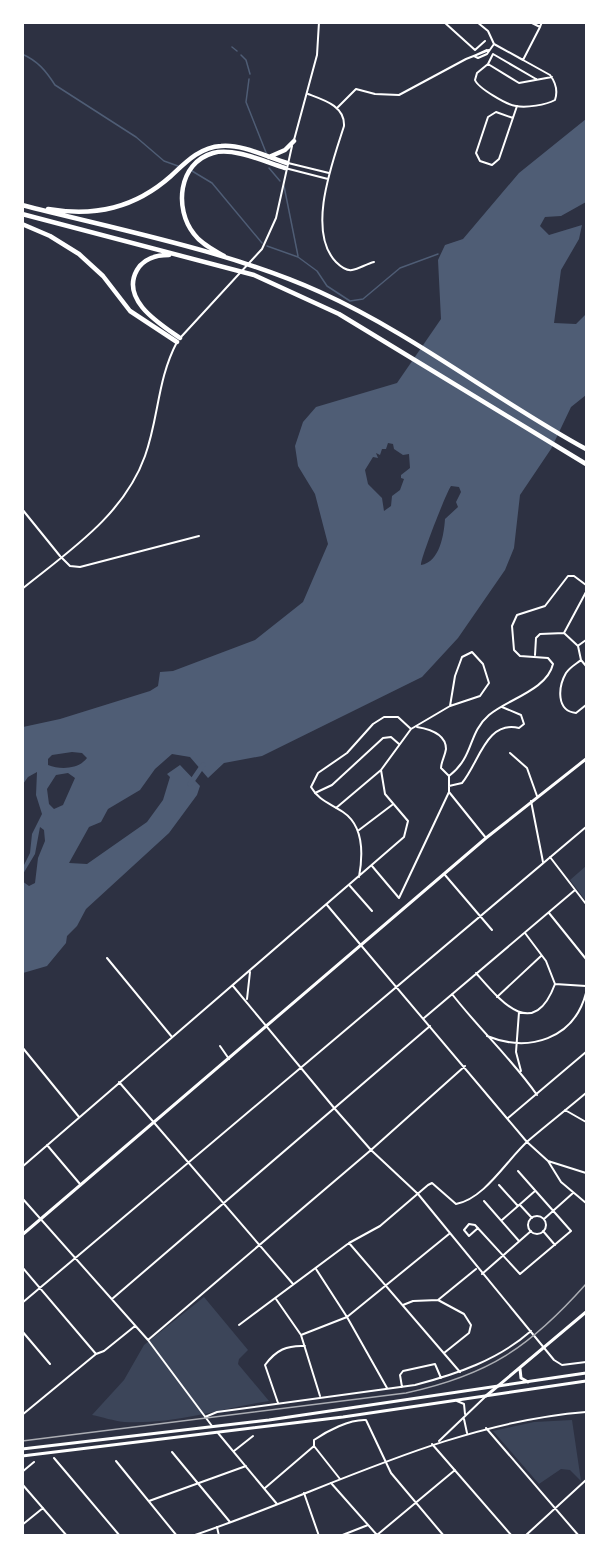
<svg xmlns="http://www.w3.org/2000/svg" width="609" height="1558" font-family="'Sofia Sans Condensed',sans-serif">
<style>
.green{fill:#3c4559}
.water{fill:#4f5d75;fill-rule:evenodd}
.lines{fill:none;stroke-linecap:round;stroke-linejoin:round}
.stream{stroke:#4f5d75;stroke-width:1.5}
.river{stroke:#4f5d75;stroke-width:5}
.minor{stroke:#fff;stroke-width:2}
.tertiary{stroke:#fff;stroke-width:2}
.secondary{stroke:#fff;stroke-width:3}
.primary{stroke:#fff;stroke-width:3}
.motorway{stroke:#fff;stroke-width:4.5}
.rail{stroke:#abadb3;stroke-width:1.5}
</style>
<rect width="100%" height="100%" fill="#2d3142"/>
<!-- green -->
<path class="green" d="M586 866V901L570 880Z
M204 1297 248 1350 239 1359 238 1364 269 1401C223 1408 171 1425 124 1422 114 1421 102 1417 92 1415L124 1380 144 1345Z
M572 1420 581 1481 570 1470 561 1469 539 1484 493 1431 534 1422Z"/>
<!-- water -->
<path class="water" d="M586 119V202L561 216 545 217 540 226 549 235 582 225 579 239 561 270 554 323 576 324 586 314V395L571 407 551 449 520 495 514 548 505 570 458 638 422 677 262 756 224 763 208 778 190 757 172 754 155 769 140 790 108 809 101 822 89 827 69 863 87 864 147 822 163 800 170 777 167 774 180 765 200 786 197 795 169 833 86 909 77 926 67 936 66 943 47 966 23 973 22 881 29 886 35 883 38 858 45 841 44 830 40 827 35 854 23 874V867L30 853 32 834 42 814 36 795 37 772 28 777 23 784V727L60 719 150 691 158 686 160 672 173 671 255 640 303 602 328 544 315 494 298 466 295 446 303 422 316 407 397 383 441 319 438 260 445 245 463 239 519 173ZM388 443 393 444 394 449 403 455 409 454 410 468 401 475V478L404 479 400 490 392 496 391 506 384 511 382 498 368 484 365 470 373 457 378 458 376 453 380 455 382 449H386ZM451 486 459 487 461 492 456 502 458 507 445 519C444 534 440 562 421 565 420 560 446 493 451 486ZM72 752 82 753 87 758C79 769 61 770 48 765V759L52 755ZM68 773 75 778 63 805 54 809 49 804 47 789 56 775Z"/>
<g class="lines">
<!-- stream -->
<path class="stream" d="M232 47 237 51
M22 54C38 61 46 71 55 85L136 137 164 161 178 166
M241 55 246 60 250 74
M249 79 246 102 267 155
M269 168 280 181
M192 171 212 183 262 243
M284 186 298 256
M267 246 298 257 317 271 327 286 350 301 363 299 400 268 438 254"/>
<!-- river -->
<path class="river" d="M190 784 203 765"/>
<!-- minor -->
<path class="minor" d="M444 22 475 50 485 41
M477 22 488 31 494 44 523 60
M530 22 540 27 542 22
M540 27 523 60 550 75C556 83 558 91 555 100 546 105 526 108 516 106 507 105 478 88 475 80L477 73 488 64 519 83 552 77
M474 56 478 58 487 54 494 44
M474 56 487 50
M488 64 493 54 536 79
M308 94C324 100 345 106 344 126 333 161 306 231 336 262 340 266 346 271 352 270 359 269 366 264 374 262
M337 108 356 89 375 94 399 95 466 59 489 50
M513 118 496 112 488 117 476 153 480 161 492 165 499 159 517 106
M288 163 329 173
M285 168 328 179
M61 557 70 566 80 567 199 536
M564 633 586 592
M579 645 586 640
M472 652 483 664 489 683 480 696 450 706 455 676 462 657Z
M535 655 536 638 540 634 564 633 578 646 581 660
M581 660C576 664 570 667 566 673 558 687 556 711 576 713L586 705
M581 660 586 666
M417 727C429 729 446 734 446 749 445 756 441 762 441 768L449 776
M510 753 527 768 537 796
M449 776C475 756 467 734 489 715 508 699 547 690 553 664L548 658 520 656 514 650 512 626 517 615 545 606 568 576H574L586 585
M449 786 462 783C479 763 486 720 519 728L524 724 521 715 502 707
M449 792 486 838
M315 793 332 785 383 738 391 737 399 744
M531 801 543 862
M336 808 381 770 411 729 450 706
M359 830 392 805
M550 857 586 904
M372 866 399 898 449 792V776
M445 875 492 930
M359 877C363 855 364 826 343 812 330 803 319 801 311 787L318 773 347 753 373 724 384 717H398L411 729
M350 886 372 911
M327 905 527 1142 548 1161 561 1182 586 1203
M549 913 586 959
M107 958 172 1037
M476 973C499 999 533 1043 555 984L546 961 525 933
M555 984 586 986
M233 986 335 1109 371 1150 418 1194 554 1360 562 1365 586 1362
M452 994C479 1029 512 1059 537 1095
M497 997 541 956
M247 999 250 972
M519 1012 516 1052 521 1071
M424 1018 575 890
M487 1036C529 1053 574 1039 586 993
M220 1046 229 1059
M22 1047 79 1117
M119 1082 293 1284
M565 1110 586 1122
M508 1118 586 1052
M47 1145 80 1184
M548 1161 586 1173
M22 1167 404 837 408 821 385 794 381 770
M499 1185 518 1206 535 1191
M22 1198 148 1340 212 1426
M484 1201 519 1241
M520 1205 532 1218
M528 1225a9 9 0 1 1 18 0a9 9 0 1 1-18 0Z
M544 1219 573 1193
M502 1220 518 1206
M478 1228 469 1236 464 1230 469 1224 475 1225 520 1274 571 1231 518 1171
M543 1231 555 1245
M349 1243 460 1372
M22 1267 96 1354
M316 1269 347 1317 387 1388
M482 1274 531 1231
M112 1299 430 1026
M276 1299 301 1335 320 1396
M438 1300 464 1314 471 1325 469 1333 444 1353
M22 1303 586 827
M403 1305 413 1301 438 1300 476 1269
M239 1325 349 1243 380 1226 428 1185 432 1183 456 1204C485 1199 508 1158 529 1140 548 1124 567 1109 586 1093
M22 1331 50 1364
M301 1335 347 1317 449 1234
M148 1340 371 1150 465 1066
M402 1387 400 1375 403 1371 435 1364 441 1378
M278 1403 265 1365C276 1350 287 1345 305 1346
M22 1415 96 1354 104 1351 135 1326
M205 1417 217 1412 415 1385C457 1374 498 1360 531 1331
M486 1428 579 1536
M218 1433 277 1504
M432 1444 512 1536
M314 1446 340 1479
M234 1451 253 1436
M172 1452 230 1522
M54 1458 120 1536
M116 1461 177 1536
M22 1472 34 1462
M331 1483 377 1535
M22 1484 67 1536
M265 1488 314 1446V1440C327 1431 350 1419 366 1420L391 1473 444 1536
M304 1493 319 1536
M149 1501 246 1466
M22 1525 43 1508
M217 1527 219 1536
M377 1535 455 1470
M340 1536 368 1525
M525 1536 586 1480"/>
<!-- tertiary -->
<path class="tertiary" d="M294 140 317 55 319 22
M181 337 262 249 276 218 292 146
M22 509 60 556
M22 589C69 551 124 515 145 456 159 417 157 380 177 342
M457 1401 464 1404 465 1414
M464 1419 467 1433
M439 1441 485 1397
M192 1536C323 1492 447 1423 586 1412"/>
<!-- secondary -->
<path class="secondary" d="M22 1235 486 838 586 759
M520 1369 521 1378 528 1382
M486 1396 586 1312"/>
<!-- primary -->
<path class="primary" d="M22 1449 269 1420 586 1373
M22 1456 343 1417 586 1381"/>
<!-- motorway -->
<path class="motorway" d="M269 157 285 150 294 141
M22 205C119 230 229 251 320 292 413 334 496 400 586 449
M48 209C95 217 135 208 171 176 185 163 200 147 221 146 242 144 267 157 287 163
M22 214 254 275 339 314 586 464
M22 224 50 236 79 254 103 276 130 311 177 342
M169 255C156 255 144 258 137 270 120 300 160 324 180 338
M224 256C214 250 201 244 194 234 174 209 178 163 213 153 234 147 265 162 285 168"/>
<!-- rail -->
<path class="rail" d="M22 1441 406 1393C489 1375 530 1347 586 1284"/>
</g>
<!-- border -->
<rect width="609" height="1558" fill="none" stroke="#ffffff" stroke-width="48"/>
</svg>
